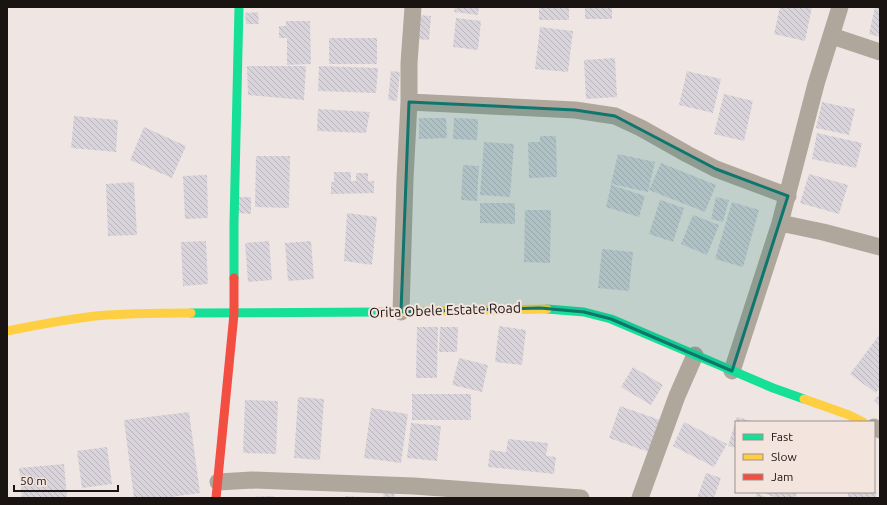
<svg xmlns="http://www.w3.org/2000/svg" width="887" height="505" font-family="Ubuntu,sans-serif">
<style>
.building{fill:url(#building-back-hatch)}
.lines{fill:none;stroke-linecap:round;stroke-linejoin:round}
.street{stroke:#afa69c;stroke-width:17}
.fast{stroke:#16e098;stroke-width:9}
.slow{stroke:#ffcf43;stroke-width:9}
.jam{stroke:#f24e42;stroke-width:9}
.marked{fill:#0f766e;fill-opacity:0.2;stroke:#0f766e;stroke-width:3;stroke-linejoin:round}
.labels{text-anchor:middle;dominant-baseline:central;stroke-width:4;stroke-linejoin:round;paint-order:stroke}
.street-label{font-size:14px;fill:#191311;stroke:#f4e4de}
</style>
<defs>
<pattern id="building-back-hatch" width="6" height="6" patternUnits="userSpaceOnUse"><rect width="6" height="6" fill="#d9d4db"/><path d="M-1 5l2 2M0 0l6 6M5-1l2 2" fill="none" stroke="#bab5bb"/></pattern>
</defs>
<rect width="100%" height="100%" fill="#efe6e3"/>
<!-- building -->
<path class="building" d="M455 7H479L478 15 454 12Z
M539 7H569V20H539Z
M585 7H612V19H585Z
M780 7H812L805 41 774 34Z
M875 7H880V37L869 34Z
M258 12 259 24H246L245 13Z
M418 15 431 16 429 40 416 39Z
M456 18 481 21 478 50 453 47Z
M286 21H310L311 64 287 65V38H279V26H286Z
M540 27 573 31 568 72 535 69Z
M329 38H377V64H329Z
M615 58 617 97 586 99 584 60Z
M247 66H306L304 100 248 95Z
M319 66 378 68 376 93 318 91Z
M391 71 400 72 397 101 388 100Z
M687 71 721 79 713 113 679 105Z
M724 94 753 101 744 141 714 134Z
M822 102 855 109 849 135 816 128Z
M318 109 370 112 366 133 317 131Z
M74 116 118 120 116 152 71 148Z
M419 118H446L447 138 419 139Z
M454 118 478 119 477 140 453 139Z
M144 127 186 146 172 178 130 160Z
M817 133 862 143 856 168 812 159Z
M540 136H556L557 177 529 178 528 142H540Z
M484 142 514 144 510 197 480 195Z
M618 154 655 162 648 192 611 184Z
M256 156H290L289 208 255 207Z
M661 163 716 185 705 212 649 190Z
M463 165 479 166 477 201 461 200Z
M334 172H351V181H356V173H368V181H374V193L331 194V182H334Z
M809 174 848 185 839 214 800 203Z
M207 175 208 218 185 219 183 176Z
M134 182 137 235 108 236 106 184Z
M611 185 645 196 639 217 606 207Z
M238 197H251V214L238 213Z
M716 197 729 200 723 222 711 219Z
M660 200 684 208 673 242 649 234Z
M732 202 759 210 743 267 715 259Z
M480 203H515V224L480 223Z
M525 210H551L550 263 524 262Z
M347 213 377 217 372 265 344 261Z
M693 215 719 225 707 255 681 244Z
M206 241 208 284 183 286 181 242Z
M269 241 272 280 248 282 245 243Z
M311 241 314 279 288 281 285 243Z
M602 249 633 252 629 291 598 288Z
M499 326 526 330 522 365 495 362Z
M417 327H438L437 378H416Z
M440 327H458L457 352H439Z
M880 334V387L876 393 850 374Z
M459 358 488 365 482 392 452 385Z
M633 367 663 385 651 405 621 387Z
M412 394H471V420H412Z
M880 394V406L874 400Z
M298 397 324 399 320 460 294 458Z
M245 400 278 401 276 454 243 453Z
M620 406 660 420 649 452 609 438Z
M371 408 408 414 401 463 364 458Z
M189 412 200 493 164 498H134L124 420Z
M737 417 755 422H736V448L728 446Z
M684 422 727 444 714 467 673 446Z
M411 423 441 426 437 461 407 458Z
M508 439 548 443 546 456 556 457 554 474 488 467 490 450 506 452Z
M107 447 112 484 82 488 77 451Z
M64 464 67 497 22 498 19 468Z
M706 473 721 478 714 498H697Z
M384 491 395 493 394 498H383Z
M766 492H797L795 498H777L766 494Z
M849 492H874L877 493 875 498H847Z
M757 493 768 498H755Z
M274 496V498H251V497Z
M346 496 362 497 361 498H346Z"/>
<g class="lines">
<!-- street -->
<path class="street" d="M832 36 880 52
M409 102 575 110 615 116 641 128 687 154 716 169 788 196
M780 223 823 232 880 247
M401 312 405 179 409 102V63L413 7
M732 371 780 223 816 84 840 7
M874 427 880 430
M218 482 252 480 414 486 581 498
M640 498 677 396 695 355"/>
<!-- fast -->
<path class="fast" d="M234 278V223L239 7
M547 309 584 312 611 319 773 388 804 399
M191 313 380 312"/>
<!-- slow -->
<path class="slow" d="M380 312 547 309
M7 331C36 325 65 320 95 316 127 313 159 313 191 313
M804 399 849 415 863 422"/>
<!-- jam -->
<path class="jam" d="M216 498 234 314V278"/>
</g>
<!-- marked area -->
<path class="marked" d="M409 102 575 110 615 116 716 169 788 196 732 371 611 319 584 312 540 308 401 312Z"/>
<g class="labels">
<!-- street labels -->
<g class="street-label">
<text transform="translate(445 310) rotate(-2)">Orita Obele Estate Road</text>
</g>
</g>
<!-- border -->
<rect width="887" height="505" fill="none" stroke="#191311" stroke-width="16"/>
<!-- legend -->
<rect x="735" y="421" width="140" height="72" fill="#f4e4de" stroke="#9c908c"/>
<rect x="743" y="434" width="20" height="6" fill="#16e098" stroke="#9c908c"/>
<text x="771" y="441" font-size="12" fill="#191311">Fast</text>
<rect x="743" y="454" width="20" height="6" fill="#ffcf43" stroke="#9c908c"/>
<text x="771" y="461" font-size="12" fill="#191311">Slow</text>
<rect x="743" y="474" width="20" height="6" fill="#f24e42" stroke="#9c908c"/>
<text x="771" y="481" font-size="12" fill="#191311">Jam</text>
<!-- scale -->
<path d="M14 485v6h104v-6" fill="none" stroke="#191311" stroke-width="2"/>
<text x="20" y="485" font-size="12" fill="#191311" stroke="#f4e4de" stroke-width="3" paint-order="stroke">50 m</text>
</svg>
